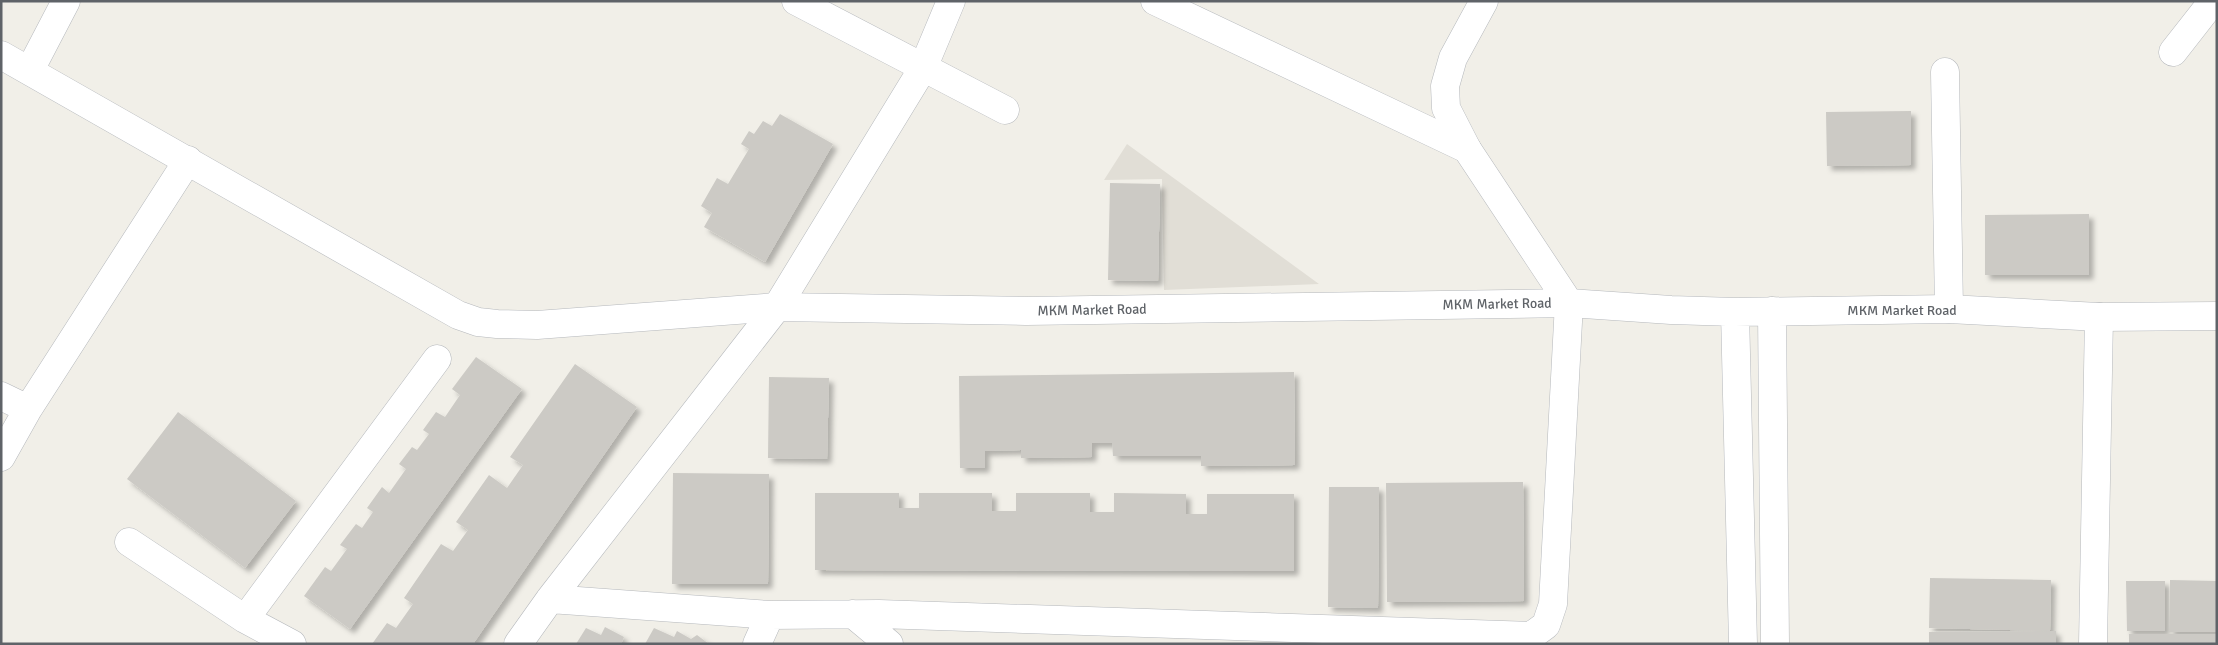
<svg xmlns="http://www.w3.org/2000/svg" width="2218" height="645" font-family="Signika,sans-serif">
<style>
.education{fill:#e1ded6}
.building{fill:#cccac5;filter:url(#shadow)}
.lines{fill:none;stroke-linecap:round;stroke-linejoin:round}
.minor-casing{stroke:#b5b8bc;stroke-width:29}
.tertiary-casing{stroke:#b5b8bc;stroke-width:29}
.minor{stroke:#fff;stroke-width:28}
.tertiary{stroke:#fff;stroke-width:28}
.labels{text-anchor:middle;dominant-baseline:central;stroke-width:4;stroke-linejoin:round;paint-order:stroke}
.street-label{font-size:14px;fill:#5f6368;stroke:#fff}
</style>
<defs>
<filter id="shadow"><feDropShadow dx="4.5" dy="4.5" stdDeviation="2.5" flood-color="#0004"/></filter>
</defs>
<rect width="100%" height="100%" fill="#f1efe8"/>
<!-- education -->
<path class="education" d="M1127 144 1319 284 1164 290 1162 179 1104 180Z"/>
<!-- building -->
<path class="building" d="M1911 111V165L1827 166 1826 112Z
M780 114 833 144 765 262 704 227 712 213 701 206 717 178 728 184 749 149 741 144 749 131 754 134 763 121 772 126Z
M1110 183 1160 184 1158 281 1108 280Z
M2089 214V275H1985V215Z
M476 357 522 389 350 629 304 596 325 567 331 571 347 549 340 545 356 524 362 528 373 512 367 508 382 487 389 493 406 469 399 464 412 447 417 450 429 434 423 430 436 412 445 417 460 395 452 389Z
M575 364 637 407 473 644H372L387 623 396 628 413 604 404 598 441 544 453 551 468 530 456 522 489 475 507 488 523 465 510 457Z
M1294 372 1295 465 1201 466V456H1113L1112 443H1092V457L1021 458V450L985 451V468H960L959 376Z
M769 377 829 378 827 459 768 458Z
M178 412 296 501 245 568 127 479Z
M673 473 769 474 768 584H672Z
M1523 482 1524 601 1387 602 1386 483Z
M1329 487H1379L1378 608 1328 607Z
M815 493H899V508H919V493H992V511H1016V493H1090V512H1114V493L1186 494V514H1207V494H1294V571L815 570Z
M1930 578 2051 580 2050 631 1929 628Z
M2170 580 2217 581V632H2169Z
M2126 581H2165V631H2127Z
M605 627 624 637 621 644H576L586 628 601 635Z
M654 628 674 637 677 631 691 639 697 635 709 644H645Z
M2056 631V644H1929V632Z
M2129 634H2217V644H2129Z"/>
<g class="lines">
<defs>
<path id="minor" d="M796 1 1005 110
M1155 1 1467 149
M2173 52 2213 1
M30 70 66 1
M1945 72 1949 309
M1 396 28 409
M1 457 28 409 188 160
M129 542 245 619
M550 599 770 615 879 614 1531 636 1546 625 1553 604 1569 303
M853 614 889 644
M292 644 245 619 437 359
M518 644 550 599 777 307 923 68 951 1
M757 644 770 615
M2093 644 2099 317"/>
<path id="tertiary" d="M1484 1 1453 58 1445 86 1446 108 1467 149 1569 303
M1 55 458 315 478 322 497 324 537 325 777 307 1026 311 1569 303 1671 310 1735 312 1949 309 2099 317 2217 316
M1772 311 1775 644
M1735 312 1743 644"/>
</defs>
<!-- minor casing -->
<use href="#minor" class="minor-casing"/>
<!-- tertiary casing -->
<use href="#tertiary" class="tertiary-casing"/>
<!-- minor -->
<use href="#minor" class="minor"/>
<!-- tertiary -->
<use href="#tertiary" class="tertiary"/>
</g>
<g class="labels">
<!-- street labels -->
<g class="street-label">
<text transform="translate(1497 304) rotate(-1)">MKM Market Road</text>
<text transform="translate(1092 310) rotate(-1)">MKM Market Road</text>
<text x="1902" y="310">MKM Market Road</text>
</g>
</g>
<!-- border -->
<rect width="2218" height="645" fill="none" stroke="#5f6368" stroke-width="5"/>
</svg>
